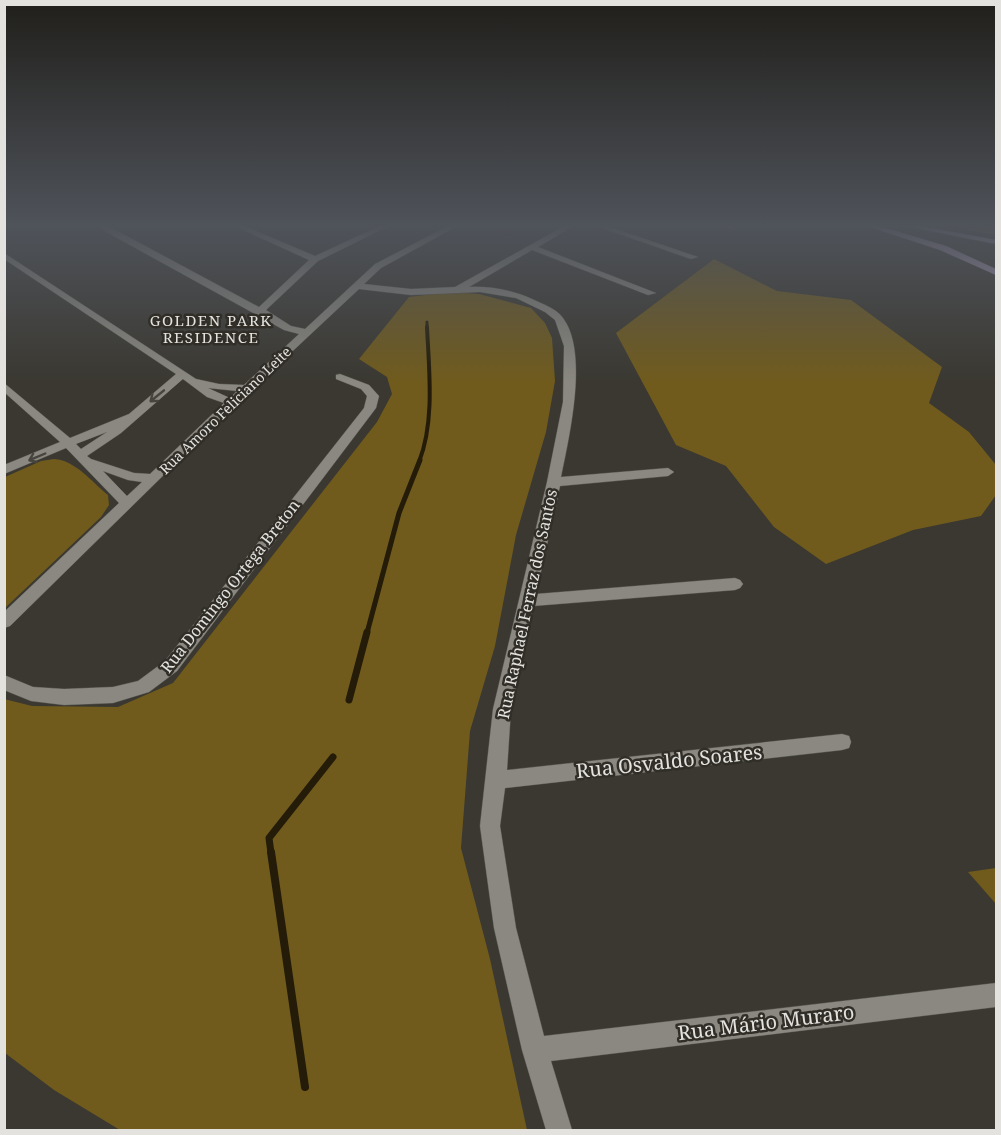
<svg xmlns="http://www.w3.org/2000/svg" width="1001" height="1135" font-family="'Noto Serif',serif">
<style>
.green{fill:#705b1d}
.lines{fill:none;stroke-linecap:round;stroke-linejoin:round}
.stream-far4{stroke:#241c08;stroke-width:3}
.stream-far3{stroke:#241c08;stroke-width:4}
.stream-far2{stroke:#241c08;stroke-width:5}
.stream-far1{stroke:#241c08;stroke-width:7}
.stream{stroke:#241c08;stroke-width:8}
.minor-casing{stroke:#575650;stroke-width:1}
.major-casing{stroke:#575650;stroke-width:1}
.minor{fill:#8a8880;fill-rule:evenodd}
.major{fill:#a998b9;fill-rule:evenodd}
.oneway{stroke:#46443d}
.labels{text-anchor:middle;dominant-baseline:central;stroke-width:5;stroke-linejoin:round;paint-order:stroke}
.far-street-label{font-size:14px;fill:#e3e2de;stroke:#302e27}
.far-neighbourhood-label{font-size:15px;letter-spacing:1.5px;fill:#e3e2de;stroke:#302e27}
.street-label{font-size:16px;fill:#e3e2de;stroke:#302e27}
.near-street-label{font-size:20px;fill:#e3e2de;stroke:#302e27}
</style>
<rect width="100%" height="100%" fill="#3a3831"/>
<!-- green -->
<path class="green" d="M954 224H996V235L952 227Z
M714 259 777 291 851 300 942 367 929 403 969 432 996 465V495L981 516 913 530 826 564 774 527 726 466 676 445 616 333Z
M449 292 479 294 531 308 545 323 552 338 555 381 546 432 516 535 495 646 470 731 461 848 490 959 527 1130H120L54 1090 5 1053 4 699 32 706 118 707 173 683 377 422 392 394 387 377 359 359 409 297Z
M54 459C75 460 92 482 108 495L109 505 101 517 5 608V477L41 461Z
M996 868V904L968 872Z"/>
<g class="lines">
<!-- stream-far4 -->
<path class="stream-far4" d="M427 322V328"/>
<!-- stream-far3 -->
<path class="stream-far3" d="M419 462C435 421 429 370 427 327"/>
<!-- stream-far2 -->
<path class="stream-far2" d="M367 633 399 513 420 460"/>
<!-- stream-far1 -->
<path class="stream-far1" d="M349 700 367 632
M271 853 269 838 333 757"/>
<!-- stream -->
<path class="stream" d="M271 852 305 1087"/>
<defs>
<path id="minor" d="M100 224H108V226L259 307 309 260 230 224H240L315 256 384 224H393L318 261 266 310 291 326 305 329 375 264 452 224H461L381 268 364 284 411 289 455 287 568 224H577L538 247 656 293 648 295 532 250 469 287C489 286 513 290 532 299 542 304 556 308 563 318 589 353 569 437 561 477L668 468 674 472 668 476 560 486 536 594 735 578 740 580 743 584 740 588 735 590 533 606 511 709 507 770 842 734 849 736 851 742 849 748 842 750 505 788 500 826 516 928 544 1036 996 983V1007L551 1061 572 1130H546L522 1050 494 928 480 826 493 709 547 482 563 402 564 346 555 320 545 312 516 298 480 292 411 295 359 289 236 404 10 626 4 628V612L119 503 66 448 4 474V465L60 442 4 392V383L70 438 129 414 176 374 4 259V253L196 379 219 384 244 385 299 334 284 330 101 229ZM183 379 207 397 224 403 150 474 134 473 91 459 87 456 121 433ZM208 388 237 391 230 398ZM107 432 81 449 76 444ZM103 471 128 480 142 482 127 496Z
M591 224H601L698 257 691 259Z
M716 224H727L737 228 733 230Z
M340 374 369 385 379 396 376 408 177 671 149 692 113 703 64 705 31 701 4 690V675L33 687 64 689 113 687 138 681 165 661 364 408 367 396 361 389 336 379V375Z"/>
<path id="major" d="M861 224H872L946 246 996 269V275L940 250Z
M895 224H909L996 240V244Z"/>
</defs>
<!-- minor casing -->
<use href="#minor" class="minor-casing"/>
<!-- major casing -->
<use href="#major" class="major-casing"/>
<!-- minor -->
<use href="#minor" class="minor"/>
<!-- major -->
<use href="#major" class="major"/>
</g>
<!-- one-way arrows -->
<defs><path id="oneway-shaft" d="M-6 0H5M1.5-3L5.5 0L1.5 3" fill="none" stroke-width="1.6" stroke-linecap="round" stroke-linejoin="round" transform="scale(1.5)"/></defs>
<g class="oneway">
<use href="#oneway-shaft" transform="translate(157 396) rotate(141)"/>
<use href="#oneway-shaft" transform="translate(37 457) rotate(157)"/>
</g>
<!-- sky -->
<linearGradient id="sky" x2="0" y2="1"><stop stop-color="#201f1b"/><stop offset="0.59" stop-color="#4f535a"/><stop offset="1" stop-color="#4f535a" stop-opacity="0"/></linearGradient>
<rect width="1001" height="382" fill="url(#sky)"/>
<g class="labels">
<!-- far-street labels -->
<g class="far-street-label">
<text transform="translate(225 410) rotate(-44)">Rua Amoro Feliciano Leite</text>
</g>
<!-- far-neighbourhood labels -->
<g class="far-neighbourhood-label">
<text x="211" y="320">GOLDEN PARK<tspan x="211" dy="17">RESIDENCE</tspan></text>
</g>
<!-- street labels -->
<g class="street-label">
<text transform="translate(230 586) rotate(-52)">Rua Domingo Ortega Breton</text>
<text transform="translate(527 604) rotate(-78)">Rua Raphael Ferraz dos Santos</text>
</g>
<!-- near-street labels -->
<g class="near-street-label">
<text transform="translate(669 761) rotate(-6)">Rua Osvaldo Soares</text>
<text transform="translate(766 1022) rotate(-7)">Rua Mário Muraro</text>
</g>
</g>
<!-- border -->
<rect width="1001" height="1135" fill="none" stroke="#e3e2de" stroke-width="12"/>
</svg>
